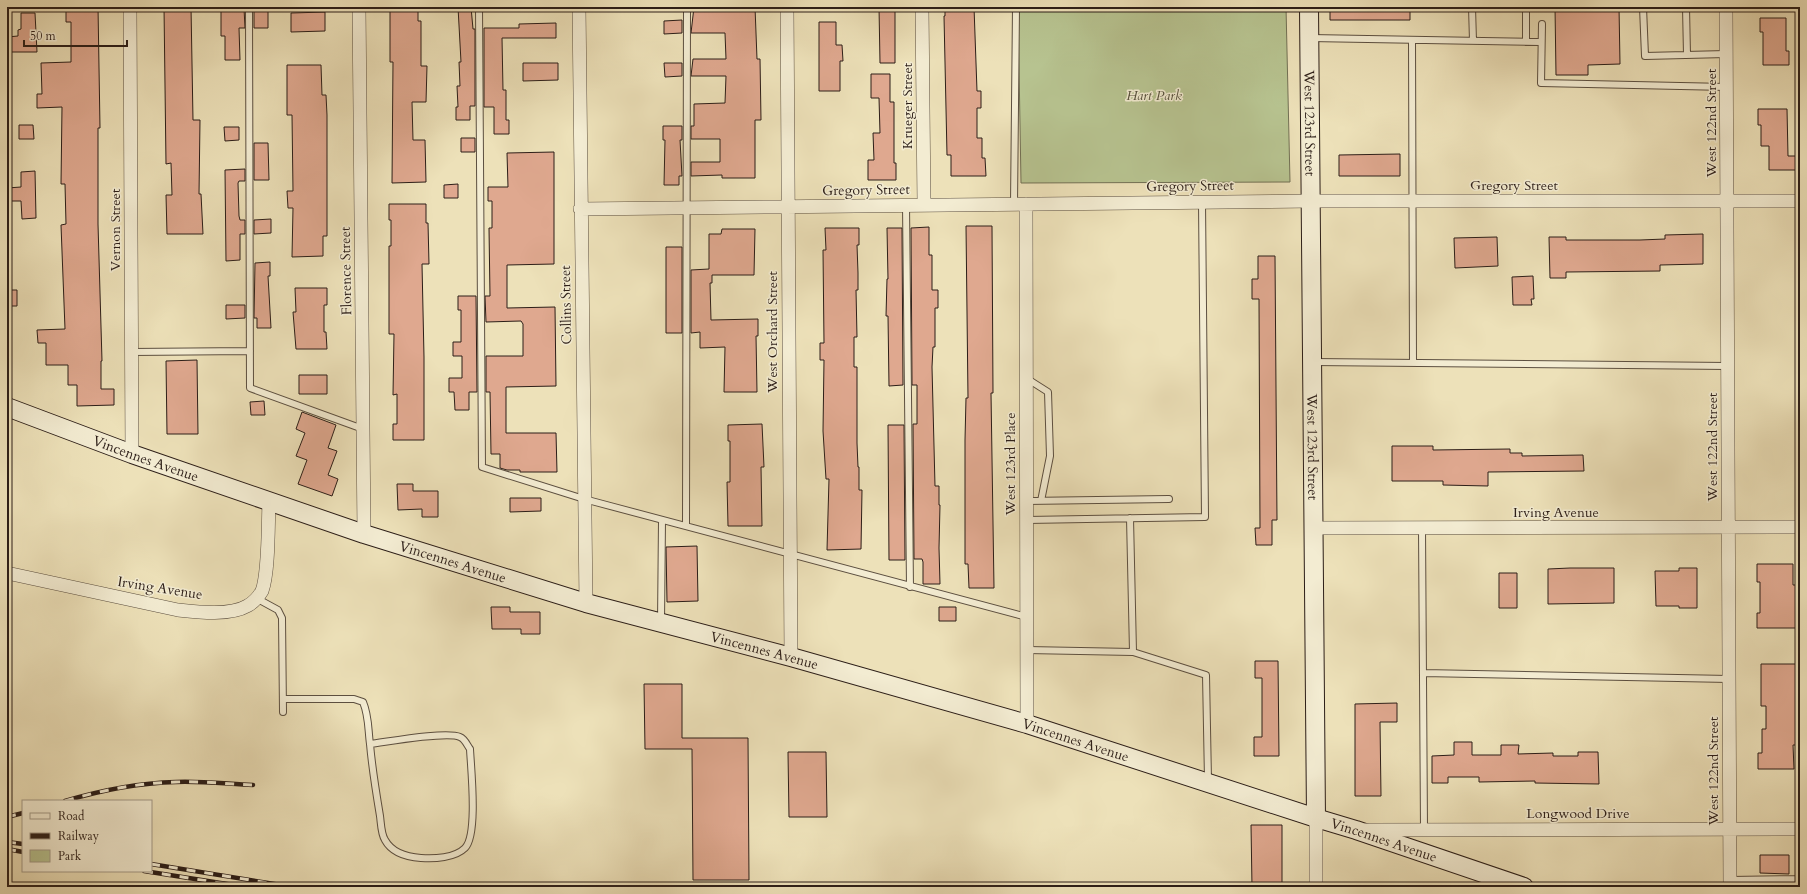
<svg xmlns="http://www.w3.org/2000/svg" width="1807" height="894" font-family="Cardo,serif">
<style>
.green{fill:#b7c390;stroke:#727054}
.building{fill:#dfa88f;stroke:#2c1e18}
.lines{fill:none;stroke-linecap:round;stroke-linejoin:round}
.lane-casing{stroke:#5c4f40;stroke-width:8}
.street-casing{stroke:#5c4f40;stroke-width:14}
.secondary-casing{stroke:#2c1e18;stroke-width:20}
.lane{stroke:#f3ecd2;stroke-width:6}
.street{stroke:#f3ecd2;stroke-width:13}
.secondary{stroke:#f3ecd2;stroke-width:18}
.rail-casing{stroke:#2c1e18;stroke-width:4.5}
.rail{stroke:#f3ecd2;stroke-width:3;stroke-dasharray:9;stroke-linecap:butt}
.labels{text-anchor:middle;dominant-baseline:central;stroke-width:3;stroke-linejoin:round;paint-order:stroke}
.park-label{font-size:14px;font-style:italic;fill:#56503c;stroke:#f3ecd2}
.street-label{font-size:14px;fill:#2c1e18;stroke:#f3ecd2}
</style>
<rect width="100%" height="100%" fill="#ede1b9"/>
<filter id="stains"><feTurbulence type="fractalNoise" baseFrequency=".005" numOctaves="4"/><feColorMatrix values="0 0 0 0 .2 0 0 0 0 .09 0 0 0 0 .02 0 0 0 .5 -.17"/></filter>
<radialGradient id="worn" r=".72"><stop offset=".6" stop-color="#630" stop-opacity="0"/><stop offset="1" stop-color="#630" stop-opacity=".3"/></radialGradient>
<!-- green -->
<path class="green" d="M1018 7H1286L1290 182 1021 183Z"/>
<!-- building -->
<path class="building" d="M66 7H98L100 128H98V224L102 361H101V389H114V405L77 406V385H68V365H46V343H38L37 330 65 329 61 225 66 224 65 184H61L62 107 37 108V94H42L41 63 71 62V22H66Z
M164 7H191L193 120H200L199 194H201L203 234H167L166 195H172L171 163 166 164Z
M221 7 244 8 245 28H239L240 60H225V36H221Z
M390 7H418V21H421V66H427L426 102H412L413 140H425L426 182 392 183 393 62H390Z
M458 7H471L473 29H475V106H470V120H456V107H458L457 86H460L459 62H461Z
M694 7H755L757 59H760L761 120H755V178H722V175L691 176V162H720V139H691V126H694V104L725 103 726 76H691L693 59H726L725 33H691Z
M879 7H895V63H880Z
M945 7H974L977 91H981V108H977V138H982V158H985L986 176H951V155H947L944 16H945Z
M1330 7H1410V20H1330Z
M1555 7H1619L1620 64 1588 65V75H1556Z
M254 8H268V28H254Z
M325 12V31L291 32V13Z
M21 13H35L37 52H7V37L18 36V30L21 29Z
M1760 18H1786V51H1789V65H1763V32H1760Z
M682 20V33L664 34V21Z
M819 22H836V45H842L843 61H840V91H819Z
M556 23V38H502L503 90H506V120H509V134H494V107H484V28H519V24Z
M523 63H558V80L523 81Z
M664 63H682V76L665 77Z
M287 65H321L322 95H326L327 115V236H323V256L292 257 293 208H288L287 191H293L292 115H287Z
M871 74H890V102H894V163H896V180H868V160H874L873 133H880L879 98H871Z
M1758 109H1787L1788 156H1796V170H1769V146H1761V125H1758Z
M19 125H33L34 139H19Z
M663 126H682V140H680L682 176H679V185H664L665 140H663Z
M224 127H239V140L225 141Z
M461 138H475V152H461Z
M254 143H268L269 180H254Z
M554 152V264L507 265V308L555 307 556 386 506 387V433H556L557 472H520V470H507L500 468V454H491L490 392H486V356H523V324L521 321 486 322 485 296H490L489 228H492V201H488V187H508L507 153Z
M1400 154V176H1339V155Z
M245 169V181H239L238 183 239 216 240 220H245V234H240V260L226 261 225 170Z
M35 171 36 218 22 219 21 201H7V188L21 187V172Z
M458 184V198H444V185Z
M389 204H426V223H428L429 264H422L424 357V440H393V424H397V394L393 395 394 334H389V246H391V220H389Z
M271 219V233L254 234V220Z
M966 226H992L993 393H991L994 588H969L968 564H965V440L966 398H968Z
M929 227V255H932V290H938V308H935V347H933L932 367 935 486H939V505H940L939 548 940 584H923V562L922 559H914L913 424H917V385H912L911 228Z
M825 228H859V245H857L858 273V290H856L857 337H854V367H857V443L858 467H859V490H862L861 549 827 550 829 479H826L823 431 824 360H820V343H824L823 250H826Z
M887 228H902L903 385 889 386 888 316H886L887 279H888Z
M722 229H755L754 275H712V283H710L711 320 758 319V336H756L757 392H724L725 347 700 348V332L691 333V270L709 269V234H721Z
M1703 234V264L1660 265V271L1566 272V278H1550L1549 237H1566V240H1640L1665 239V235Z
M1497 237 1498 266 1455 268 1454 238Z
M666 247H682V333H666Z
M1258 256H1275L1277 520H1272V545H1256L1255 528H1260L1259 299H1252V279H1258Z
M270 262V276H268L271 328H257V318H254L255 263Z
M1533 276 1534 299H1531L1532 305H1513L1512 277Z
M295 288H327V305H324V332H326L327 349H296L293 312H296Z
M7 290H17V306H7Z
M458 296H476L477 392H469V410H455L454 392H449V378H462V356H453V342H461V310H458Z
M226 305H245V318L226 319Z
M197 360 198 434H167L166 361Z
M299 375H327V394H299Z
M264 401 265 415H251L250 402Z
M302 412 336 425 328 448 337 451 328 475 338 479 332 496 298 484 307 460 296 456 305 433 296 429Z
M762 424 764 467H761L762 526H728L727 482H730V441H728V425Z
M888 425H904L905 560H889Z
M1392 446H1433V450L1510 449V453H1522V456L1583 455 1584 471 1488 472V486L1443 485V481H1392Z
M397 484H413V491H438V517H422V509L398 510Z
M510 498H541V511L510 512Z
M697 546 698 601 667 602 666 547Z
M1757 564H1793V585H1796V613H1798V628H1757V613H1760V582H1757Z
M1570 568H1614V603L1548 604V569Z
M1679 568H1697V608H1679V606H1656L1655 571H1679Z
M1499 573H1517V608H1499Z
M491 607H510V612H540V634H521V629H492Z
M939 607H956V621H939Z
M1255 661H1278L1279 756H1254V737H1262V678H1255Z
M1761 664H1797V708H1800V726H1797V745H1793L1794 769H1758V753H1762V729H1766V706H1761Z
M644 684H682V738H748L749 880H693L692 749H645Z
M1397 703V722H1380L1381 796H1355V704Z
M1454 742H1472V755H1501V745H1519L1518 754 1553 753V756H1578V752H1598L1599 784 1535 783V781L1479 782V777H1448V783H1432V756L1454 755Z
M788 752H826L827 817H789Z
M1251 825H1282V887H1252Z
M1760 855H1789V874L1760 873Z"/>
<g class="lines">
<defs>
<path id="lane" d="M249 7 250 388 363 429
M479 7 482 467 584 499 1027 617
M1472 7 1473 41
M1643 7 1645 56 1726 54
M1686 7 1687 55
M1542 24 1541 83 1727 87
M1310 38 1541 42
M1412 40 1413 363
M1526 42V7
M1014 204 1016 7
M906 205 910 587
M131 352 250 351
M1313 362 1728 366
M1026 378 1048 392 1050 456 1041 501
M1026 501 1169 499
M1130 518 1133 652
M1027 520 1205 517 1202 202
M686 526 687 7
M1422 528 1424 829
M256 598 278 610 282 618 283 712
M661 622 662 520
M1027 650 1133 652 1206 675 1208 780
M1423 673 1729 679
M283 699H354L363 702C369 716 368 730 370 744 372 768 376 792 380 816 381 823 381 834 385 840 392 853 407 857 421 858 434 859 455 858 465 848 478 835 471 769 470 749 467 745 465 739 460 737 446 731 387 742 370 744
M1730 880 1800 879
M1795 887 1798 878"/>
<path id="street" d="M130 7 132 454
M359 7 364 534
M579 7 586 603
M787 7 791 657
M922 7 924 205
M1726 7 1730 887
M1026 204 1027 724
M580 209 1310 201H1800
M1313 528 1800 527
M7 573 178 610C197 612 230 616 247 606 253 603 259 596 262 591 269 572 268 524 269 502
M1366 830 1800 829
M1316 887V818"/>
<g id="secondary">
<path id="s1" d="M1309 7 1316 818"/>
<path id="s2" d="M7 407 132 454 364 534 586 603 791 657 1027 724 1316 818 1356 830 1524 887"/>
</g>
</defs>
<!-- lane casing -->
<use href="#lane" class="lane-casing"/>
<!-- street casing -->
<use href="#street" class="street-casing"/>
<!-- secondary casing -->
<use href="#secondary" class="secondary-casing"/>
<!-- lane -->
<use href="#lane" class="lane"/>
<!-- street -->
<use href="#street" class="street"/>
<!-- secondary -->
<use href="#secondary" class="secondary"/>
<defs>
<path id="rail" d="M65 801C102 790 138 783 176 782 202 781 228 784 253 785
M7 817 23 813
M7 842 23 844
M7 849 23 852
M151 864 293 887
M144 871 246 887"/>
</defs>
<!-- rail casing -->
<use href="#rail" class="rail-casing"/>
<!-- rail -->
<use href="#rail" class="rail"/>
</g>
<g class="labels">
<!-- park labels -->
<g class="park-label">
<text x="1154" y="95">Hart Park</text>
</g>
<!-- street labels -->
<g class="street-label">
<text transform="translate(907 106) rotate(-90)">Krueger Street</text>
<text stroke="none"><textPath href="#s1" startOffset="116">West 123rd Street</textPath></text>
<text transform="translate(1711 123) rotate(-90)">West 122nd Street</text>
<text x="1514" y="185">Gregory Street</text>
<text transform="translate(1190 186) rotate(-1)">Gregory Street</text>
<text transform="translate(866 190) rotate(-1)">Gregory Street</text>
<text transform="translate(115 230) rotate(-90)">Vernon Street</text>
<text transform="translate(346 271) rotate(-91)">Florence Street</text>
<text transform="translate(566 305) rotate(-91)">Collins Street</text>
<text transform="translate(772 332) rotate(-90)">West Orchard Street</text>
<text stroke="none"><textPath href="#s1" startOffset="440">West 123rd Street</textPath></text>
<text transform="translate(1712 447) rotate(-90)">West 122nd Street</text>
<text stroke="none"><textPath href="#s2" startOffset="148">Vincennes Avenue</textPath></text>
<text transform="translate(1010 464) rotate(-90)">West 123rd Place</text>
<text x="1556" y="512">Irving Avenue</text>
<text stroke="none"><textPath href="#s2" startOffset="472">Vincennes Avenue</textPath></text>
<text transform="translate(160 588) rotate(9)">Irving Avenue</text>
<text stroke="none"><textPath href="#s2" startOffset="796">Vincennes Avenue</textPath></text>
<text stroke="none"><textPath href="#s2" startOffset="1120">Vincennes Avenue</textPath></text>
<text transform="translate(1713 771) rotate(-90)">West 122nd Street</text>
<text x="1578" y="813">Longwood Drive</text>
<text stroke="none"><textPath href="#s2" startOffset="1444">Vincennes Avenue</textPath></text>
</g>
</g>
<!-- margin -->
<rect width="1807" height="894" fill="none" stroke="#ede1b9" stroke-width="24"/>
<rect x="8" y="8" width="1791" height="878" fill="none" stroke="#2c1e18" stroke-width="2"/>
<rect x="12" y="12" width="1783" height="870" fill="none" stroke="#2c1e18"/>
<!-- legend -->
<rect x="22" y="800" width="130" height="72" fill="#f3ecd2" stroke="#a39a88"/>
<rect x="30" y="813" width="20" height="6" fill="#f3ecd2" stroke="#a39a88"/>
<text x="58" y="820" font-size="12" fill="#2c1e18">Road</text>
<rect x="30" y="833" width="20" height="6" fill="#2c1e18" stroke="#a39a88"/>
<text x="58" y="840" font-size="12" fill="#2c1e18">Railway</text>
<rect x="30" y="850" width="20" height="12" fill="#b7c390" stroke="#a39a88"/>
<text x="58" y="860" font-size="12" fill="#2c1e18">Park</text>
<!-- scale -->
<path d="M24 40v6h103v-6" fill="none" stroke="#2c1e18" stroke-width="2"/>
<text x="30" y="40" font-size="12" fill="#2c1e18" stroke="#f3ecd2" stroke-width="3" paint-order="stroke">50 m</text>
<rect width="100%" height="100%" filter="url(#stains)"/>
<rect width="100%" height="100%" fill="url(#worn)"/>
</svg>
